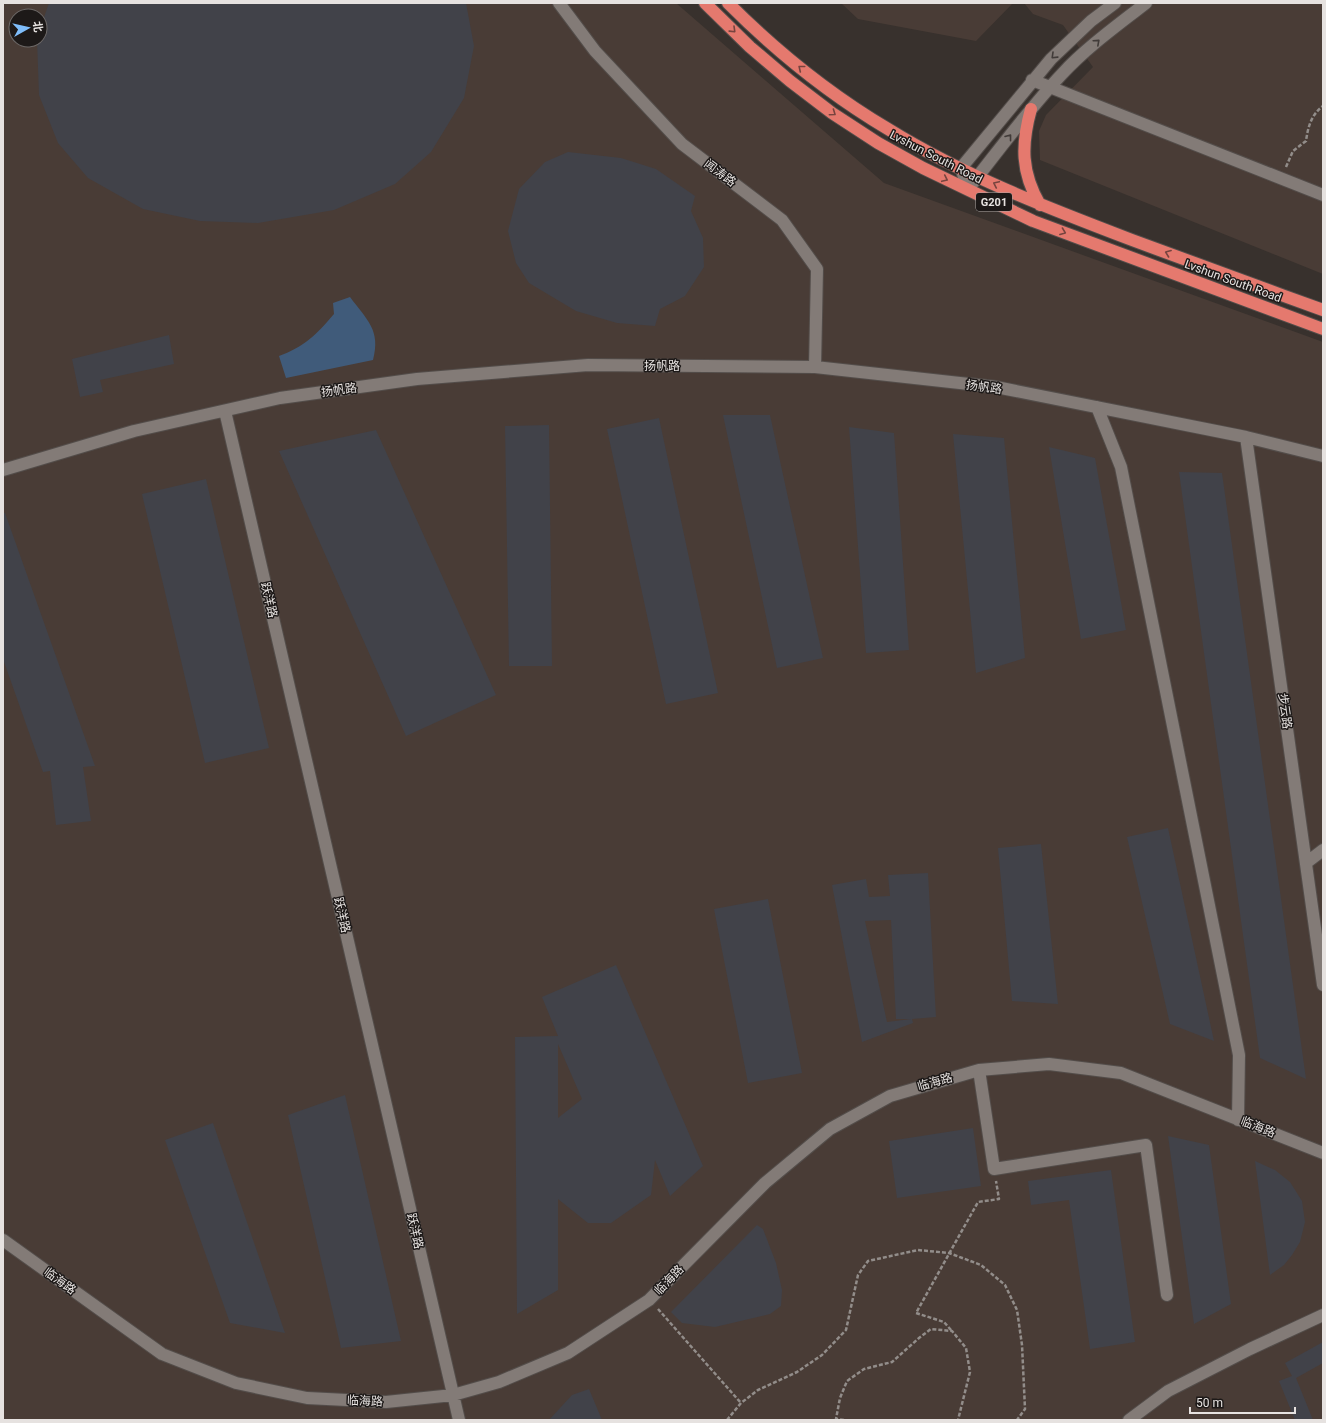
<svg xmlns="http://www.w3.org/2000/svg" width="1326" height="1423" font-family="Roboto,'Noto Sans SC',sans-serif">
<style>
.built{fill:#493c36;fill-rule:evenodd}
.water{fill:#405b7a}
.building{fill:#414249;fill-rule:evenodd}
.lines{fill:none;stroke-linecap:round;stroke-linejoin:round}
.minor-casing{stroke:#534d4a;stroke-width:14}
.highway-casing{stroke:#534d4a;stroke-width:14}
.path{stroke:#928d8a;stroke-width:2.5;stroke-dasharray:4 2;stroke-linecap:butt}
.minor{stroke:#837b77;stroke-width:12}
.highway{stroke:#e5796e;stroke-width:12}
.oneway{stroke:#77443f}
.oneway2{stroke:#413b39}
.labels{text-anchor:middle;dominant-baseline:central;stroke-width:3;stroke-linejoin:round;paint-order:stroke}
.shield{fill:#1d1918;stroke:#aaa6a4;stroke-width:1}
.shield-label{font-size:11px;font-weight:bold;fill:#e6e2e0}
.street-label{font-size:12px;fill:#e6e2e0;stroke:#1d1918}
</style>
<rect width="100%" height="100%" fill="#38312d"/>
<!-- built -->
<path class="built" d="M3 3H676L884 183 1323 342V1420H3ZM16 16H40V40H16Z
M841 3H1013L976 41 858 19Z
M1024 3H1323V274L1040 160 1039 131 1046 115 1093 67 1063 25 1033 14Z"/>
<!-- water -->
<path class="water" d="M350 297C367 320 381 330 373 360L286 378 279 356C304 347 316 335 334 314L333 303Z"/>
<!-- building -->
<path class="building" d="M49 3H466L474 46 464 98 431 152 395 184 334 210 258 223 200 221 143 209 88 178 58 143 39 95 37 40H40V29Z
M568 152 621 158 656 169 695 196 691 211 703 238 704 267 685 296 660 309 655 326 617 323 576 311 529 283 516 263 508 231 519 189 545 162Z
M169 335 174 364 100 380 103 392 80 397 72 359Z
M723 415H770L823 658 777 668Z
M659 418 718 693 666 704 607 429Z
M549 425 552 666H509L505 426Z
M849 427 894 433 909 650 866 653Z
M376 430 496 695 406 736 279 451Z
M953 434 1004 438 1025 658 976 673Z
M1049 447 1095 458 1126 630 1081 639Z
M1179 472 1222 473 1306 1079 1260 1058Z
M206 479 269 748 205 763 142 494Z
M3 513H5L95 766 83 767 91 821 56 825 50 771 43 772 3 659Z
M1168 828 1214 1041 1170 1024 1127 837Z
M1041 844 1058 1004 1012 1001 998 848Z
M928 873 936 1017 912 1019 913 1023 862 1042 832 885 866 879 869 897 890 896 888 875ZM891 920 896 1019H911L887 1022 865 921Z
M768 899 802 1073 748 1083 714 909Z
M616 965 703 1166 670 1196 655 1160 651 1195 611 1223H588L558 1199V1290L517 1314 515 1037 558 1036 542 997ZM558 1044 582 1099 558 1118Z
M345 1095 401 1341 341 1348 288 1115Z
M213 1123 285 1333 230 1323 165 1140Z
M973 1128 981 1186 897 1198 889 1141Z
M1168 1136 1209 1145 1231 1304 1194 1324Z
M1255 1161 1275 1170 1290 1182 1302 1201 1305 1222 1300 1242 1292 1255 1284 1265 1270 1275Z
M1111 1170 1135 1342 1090 1349 1069 1200 1031 1205 1028 1181Z
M757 1225 763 1229 776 1263 782 1290 781 1306 770 1314 715 1327 682 1323 671 1312Z
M1323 1342V1363L1296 1378 1313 1420H1295L1279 1381 1292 1376 1285 1363Z
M589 1389 602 1420H549L572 1395Z"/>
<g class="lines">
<defs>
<path id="minor" d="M559 3 595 51 682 144 782 220 817 269 815 367
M1032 80 1323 195
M968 189C999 150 1028 110 1062 74 1087 47 1118 25 1146 3
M968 189 961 168 1051 59 1091 21 1115 3
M1097 407 1121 467 1239 1055 1238 1120
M225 411 459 1420
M1246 437 1323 985
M3 470 134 431 280 398 417 379 588 365 815 367 996 387 1246 437 1323 456
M1306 863 1323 850
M979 1070 994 1169 1146 1145 1167 1295
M3 1240 162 1354 236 1383 307 1398 386 1402 453 1395 499 1382 568 1353 649 1300 765 1183 830 1129 890 1096 979 1070 1049 1064 1121 1073 1323 1153
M1129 1420 1168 1391 1250 1349 1323 1315"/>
<path id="highway" d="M705 3 750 47 790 81 832 113 878 143 923 168 1033 221 1323 329
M728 3C776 51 829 94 888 129 964 176 1048 208 1132 240 1195 263 1259 287 1323 310
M1031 109C1021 145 1021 172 1040 205"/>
</defs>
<!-- minor casing -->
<use href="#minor" class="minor-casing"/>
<!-- highway casing -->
<use href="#highway" class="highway-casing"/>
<!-- path -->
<path class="path" d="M1286 167 1293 151 1306 141C1308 127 1311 115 1323 106
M658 1309 741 1403
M951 1330 944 1322 916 1313 978 1202 999 1199 996 1181
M727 1420 741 1403 758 1390 797 1372 822 1355 846 1330 858 1275 868 1261 918 1250 949 1253 981 1265 1005 1285 1017 1310 1022 1345 1025 1409 1017 1420
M844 1420 836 1419 840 1398 847 1381 864 1369 892 1362 919 1338 931 1329 952 1331 966 1348 970 1372 958 1420"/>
<!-- minor -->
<use href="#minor" class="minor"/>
<!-- highway -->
<use href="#highway" class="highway"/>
</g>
<!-- one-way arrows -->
<defs><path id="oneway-chevron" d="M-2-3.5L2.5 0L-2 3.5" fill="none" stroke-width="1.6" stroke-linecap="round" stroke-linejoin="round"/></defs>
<g class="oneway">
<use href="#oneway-chevron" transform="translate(733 30) rotate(44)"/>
<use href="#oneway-chevron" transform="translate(801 68) rotate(-141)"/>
<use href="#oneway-chevron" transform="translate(833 113) rotate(35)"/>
<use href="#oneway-chevron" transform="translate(945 179) rotate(25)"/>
<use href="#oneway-chevron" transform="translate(996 184) rotate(-155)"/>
<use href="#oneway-chevron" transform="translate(1063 232) rotate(21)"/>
<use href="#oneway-chevron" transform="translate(1168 253) rotate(-159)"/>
</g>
<g class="oneway2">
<use href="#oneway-chevron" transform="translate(1097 42) rotate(-42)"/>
<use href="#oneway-chevron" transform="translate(1054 56) rotate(136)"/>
<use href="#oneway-chevron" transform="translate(1009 137) rotate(-52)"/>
</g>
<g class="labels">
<!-- shield labels -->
<rect class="shield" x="976" y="193" width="36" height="18" rx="3"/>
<g class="shield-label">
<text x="994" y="202">G201</text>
</g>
<!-- street labels -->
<g class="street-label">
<text transform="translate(936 157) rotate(27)">Lvshun South Road</text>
<text transform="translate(720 173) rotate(37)">闻涛路</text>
<text transform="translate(1233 281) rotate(20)">Lvshun South Road</text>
<text x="662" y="366">扬帆路</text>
<text transform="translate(984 387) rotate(8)">扬帆路</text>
<text transform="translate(339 390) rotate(-8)">扬帆路</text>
<text transform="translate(269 600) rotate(77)">跃洋路</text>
<text transform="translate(1285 711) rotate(82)">步云路</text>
<text transform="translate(342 915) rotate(77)">跃洋路</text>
<text transform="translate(935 1082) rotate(-16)">临海路</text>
<text transform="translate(1258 1127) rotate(21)">临海路</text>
<text transform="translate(415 1231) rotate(77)">跃洋路</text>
<text transform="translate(669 1280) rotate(-46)">临海路</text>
<text transform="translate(60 1281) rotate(36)">临海路</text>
<text transform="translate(365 1401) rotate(2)">临海路</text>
</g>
</g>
<!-- border -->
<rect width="1326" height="1423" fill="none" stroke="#e6e2e0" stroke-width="8"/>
<!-- north arrow -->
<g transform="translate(28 28) rotate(82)"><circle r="19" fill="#1d1918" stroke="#6d6968"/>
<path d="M0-3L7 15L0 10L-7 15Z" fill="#7fbdfa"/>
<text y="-6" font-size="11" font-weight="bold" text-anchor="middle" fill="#e6e2e0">北</text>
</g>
<!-- scale -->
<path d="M1190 1407v6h105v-6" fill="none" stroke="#e6e2e0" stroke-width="2"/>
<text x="1196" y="1407" font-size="12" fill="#e6e2e0" stroke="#1d1918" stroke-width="3" paint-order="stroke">50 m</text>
</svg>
